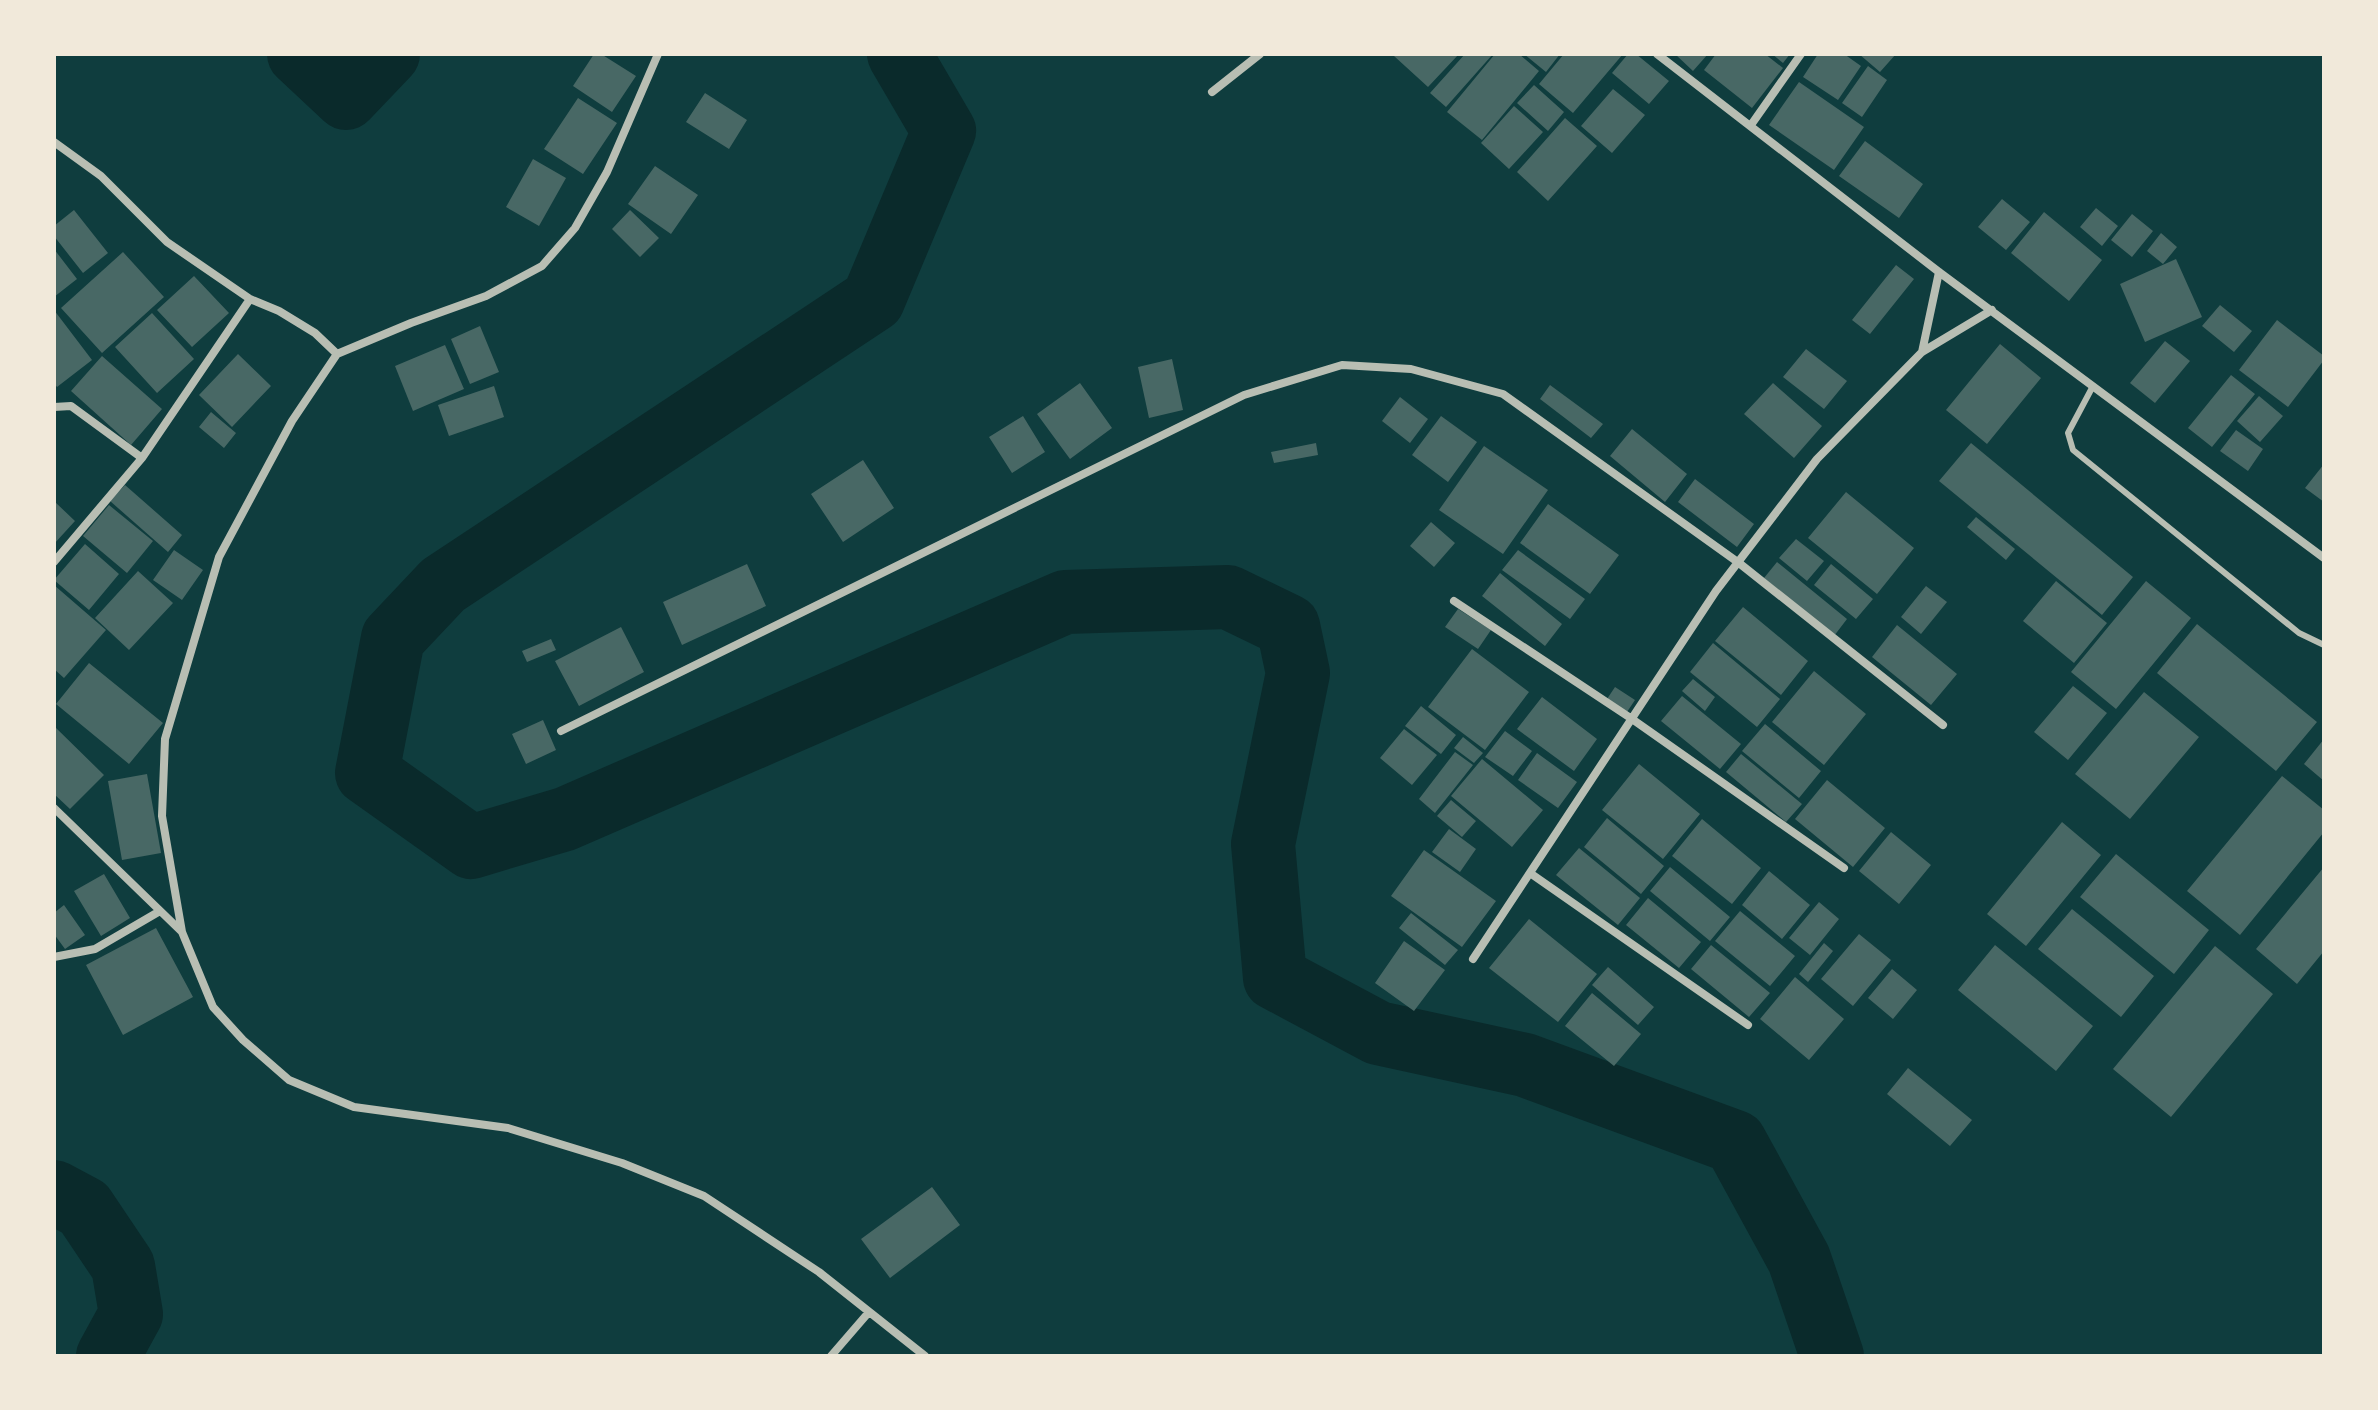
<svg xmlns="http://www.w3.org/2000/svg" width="2378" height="1410" font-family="'Source Serif 4',serif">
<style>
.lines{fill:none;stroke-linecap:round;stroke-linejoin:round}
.river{stroke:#0a2a2b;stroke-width:64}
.building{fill:#486865}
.service{stroke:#b8beb3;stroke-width:6}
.minor{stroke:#b8beb3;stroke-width:8}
</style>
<rect width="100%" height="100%" fill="#0f3d3e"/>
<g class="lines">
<!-- river -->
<path class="river" d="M299 54 346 98 388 54
M899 54 944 131 873 300 443 585 393 638 367 773 471 847 565 819 1065 602 1228 597 1288 626 1298 673 1263 844 1275 978 1378 1033 1525 1065 1735 1142 1799 1259 1832 1356
M54 1192 84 1208 123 1266 131 1314 108 1356"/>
</g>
<!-- building -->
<path class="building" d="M594 54H601L636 76 612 112 573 86Z
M1396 54H1459L1428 87 1394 56Z
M1465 54H1493L1446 107 1430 93Z
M1495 54H1519L1539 71 1482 140 1447 112Z
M1524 54H1560L1546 72Z
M1564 54H1623L1573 113 1539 84Z
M1628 54H1636L1669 81 1649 104 1612 73Z
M1675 54H1708L1693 71Z
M1716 54H1765L1783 68 1752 108 1704 70Z
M1772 54H1790L1783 63Z
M1818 54H1844L1861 66 1838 100 1803 77Z
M1859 54H1896L1880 72Z
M1868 66 1887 80 1862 117 1842 103Z
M1799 82 1864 127 1834 170 1769 125Z
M1534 85 1564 112 1548 131 1517 103Z
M1613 89 1645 115 1612 153 1581 126Z
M705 93 747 120 729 149 686 122Z
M578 98 617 123 583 174 544 149Z
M1514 106 1543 132 1509 169 1481 143Z
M1565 118 1597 146 1548 201 1517 172Z
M1865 141 1923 184 1899 218 1839 176Z
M533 159 566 178 539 226 506 207Z
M655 166 698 195 671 234 628 204Z
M2002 199 2030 222 2006 250 1978 227Z
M2096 208 2118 226 2102 246 2080 227Z
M74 210 108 253 83 273 54 236V226Z
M630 210 659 238 640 257 612 229Z
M2044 212 2102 260 2069 301 2011 253Z
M2132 214 2153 231 2132 257 2111 240Z
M2161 233 2177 247 2163 264 2147 251Z
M54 249 77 279 54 297Z
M123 252 164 297 102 353 61 308Z
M2176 259 2202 317 2145 342 2120 284Z
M1896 265 1914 279 1870 334 1852 320Z
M194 276 229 313 192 347 157 310Z
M2220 305 2252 331 2234 352 2202 326Z
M54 310 92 360 57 387 54 383Z
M152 313 194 359 157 393 115 347Z
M2277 320 2324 356V360L2288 407 2239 370Z
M480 326 499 372 470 384 451 339Z
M2165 341 2190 361 2155 403 2130 383Z
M2000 344 2041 378 1987 444 1946 410Z
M445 345 464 389 413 411 395 366Z
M1806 349 1847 381 1824 409 1783 377Z
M238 354 271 386 232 427 199 395Z
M102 356 162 409 131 445 71 391Z
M1172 359 1183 410 1149 418 1138 367Z
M2231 375 2255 394 2212 447 2188 428Z
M1080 383 1112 428 1070 459 1037 414Z
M1773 383 1822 426 1794 458 1744 414Z
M1550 385 1603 424 1591 438 1540 399Z
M494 386 504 417 449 436 438 405Z
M2259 396 2283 416 2260 442 2237 421Z
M1400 397 1428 419 1410 443 1382 421Z
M211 412 236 433 224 448 199 427Z
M1023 416 1045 452 1012 473 989 437Z
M1441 416 1477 442 1448 482 1412 455Z
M1632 429 1687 474 1665 502 1610 456Z
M2236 430 2263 449 2248 471 2220 451Z
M1316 443 1318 455 1274 463 1271 452Z
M1971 443 2133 577 2102 615 1939 481Z
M1484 446 1548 490 1503 554 1439 510Z
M863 460 894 508 843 542 811 494Z
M2324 464V502L2305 488Z
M1695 479 1754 524 1737 547 1678 502Z
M125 485 182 535 168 552 110 501Z
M1846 492 1914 548 1877 594 1808 538Z
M54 501 75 521 54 544Z
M1548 504 1619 555 1590 594 1520 543Z
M109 505 153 541 127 573 83 536Z
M1976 517 2015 549 2006 560 1967 527Z
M1431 522 1455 543 1434 567 1410 546Z
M1796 539 1824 561 1807 581 1779 558Z
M85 544 119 574 89 610 54 580Z
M174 550 203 570 182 600 153 580Z
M1518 550 1585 599 1570 619 1502 570Z
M1777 562 1847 619 1834 636 1764 578Z
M747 564 766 606 682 645 663 602Z
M1831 564 1873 599 1856 619 1814 585Z
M138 571 173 603 129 650 95 618Z
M1500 573 1562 624 1545 646 1482 596Z
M2056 581 2107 623 2074 663 2023 621Z
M2146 581 2191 618 2116 709 2071 672Z
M54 585 106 630 64 678 54 669Z
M1926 586 1947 602 1921 634 1901 617Z
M1743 607 1808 661 1781 695 1715 641Z
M1458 609 1491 630 1478 649 1445 627Z
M2197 624 2317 722 2276 771 2157 673Z
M1897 625 1957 674 1931 705 1872 657Z
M621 627 644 672 579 706 555 661Z
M551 639 556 650 527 662 522 651Z
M1713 643 1780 699 1757 727 1690 672Z
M1472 649 1529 692 1485 750 1428 707Z
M89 663 163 723 129 764 56 704Z
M1814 671 1866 714 1824 765 1772 722Z
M1693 679 1715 697 1705 711 1682 691Z
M2073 686 2107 713 2068 760 2034 732Z
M1615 687 1635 700 1627 712 1607 699Z
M2144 692 2199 737 2130 819 2075 774Z
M1682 696 1741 744 1720 769 1661 721Z
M1542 697 1597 739 1574 771 1517 729Z
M1421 706 1456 735 1441 754 1405 726Z
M543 720 556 750 526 764 512 734Z
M1765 724 1821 771 1799 798 1742 751Z
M54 726 104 775 70 809 54 794Z
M1404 729 1437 755 1412 785 1380 758Z
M1505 731 1532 751 1513 776 1485 757Z
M1463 737 1483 753 1474 763 1454 748Z
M2324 739V781L2304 764Z
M1455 752 1473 765 1435 813 1419 799Z
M1537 753 1577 782 1558 808 1518 780Z
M1741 754 1802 804 1786 822 1726 772Z
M1482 759 1543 810 1512 847 1451 796Z
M1639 764 1700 814 1663 859 1602 810Z
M147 774 161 853 122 860 108 781Z
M2282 776 2324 810V832L2240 935 2187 891Z
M1827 780 1885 828 1853 867 1795 819Z
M1451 800 1476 821 1462 837 1437 816Z
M1607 818 1664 866 1641 894 1584 847Z
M1702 819 1761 868 1732 904 1672 856Z
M2062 822 2101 855 2026 946 1987 914Z
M1449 829 1476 849 1460 872 1432 852Z
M1891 832 1931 865 1899 904 1859 871Z
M1579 848 1640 898 1618 925 1556 875Z
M1424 850 1496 901 1462 947 1391 896Z
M2116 854 2209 930 2174 974 2080 897Z
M1670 867 1730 917 1710 941 1650 891Z
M2324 867V951L2297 984 2256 949Z
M1769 871 1810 905 1782 939 1742 905Z
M104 874 130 918 101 936 74 891Z
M1648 898 1701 942 1679 968 1626 925Z
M1819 902 1839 919 1810 955 1789 938Z
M64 905 85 935 65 949 54 934V913Z
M2072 909 2154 976 2121 1017 2038 949Z
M1740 911 1795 956 1770 986 1715 941Z
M1411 913 1458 950 1445 965 1399 928Z
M1529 919 1597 974 1558 1022 1489 968Z
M156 928 193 997 123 1035 86 965Z
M1859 934 1891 960 1853 1006 1821 979Z
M1404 941 1445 970 1414 1011 1375 983Z
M1824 943 1833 951 1808 982 1799 974Z
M1711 945 1770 993 1749 1017 1691 969Z
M1995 945 2093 1026 2056 1071 1958 990Z
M2215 946 2273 994 2171 1117 2113 1069Z
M1608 967 1654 1007 1638 1025 1592 985Z
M1892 969 1917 990 1893 1019 1868 998Z
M1795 977 1844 1019 1809 1060 1760 1019Z
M1592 993 1641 1034 1614 1066 1565 1026Z
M1908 1068 1972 1120 1950 1146 1887 1094Z
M932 1187 960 1225 890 1278 861 1239Z"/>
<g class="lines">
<!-- service -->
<path class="service" d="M2093 386 2068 433 2073 450 2299 633 2324 645"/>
<!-- minor -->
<path class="minor" d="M1657 54 1939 272 2324 558
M1212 92 1260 54
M1751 125 1801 54
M54 142 101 176 167 242 250 299 279 311 315 333 337 354 411 323 486 296 542 266 575 228 607 172 658 54
M1922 352 1939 272
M337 354 292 421 219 557 165 739 162 816 182 932 213 1007 243 1040 289 1080 354 1107 508 1128 622 1163 704 1196 819 1272 925 1356
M54 407 71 406 142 458
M54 562 142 458 250 299
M1454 601 1632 719 1844 868
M561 731 1244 395 1342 365 1411 369 1503 394 1739 563 1943 725
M54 808 182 932
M1530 873 1748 1025
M54 957 95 949 160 911
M1473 959 1716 591 1817 459 1922 352 1992 310
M831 1356 869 1312"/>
</g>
<!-- border -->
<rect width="2378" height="1410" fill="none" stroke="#f1e9da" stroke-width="112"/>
</svg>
